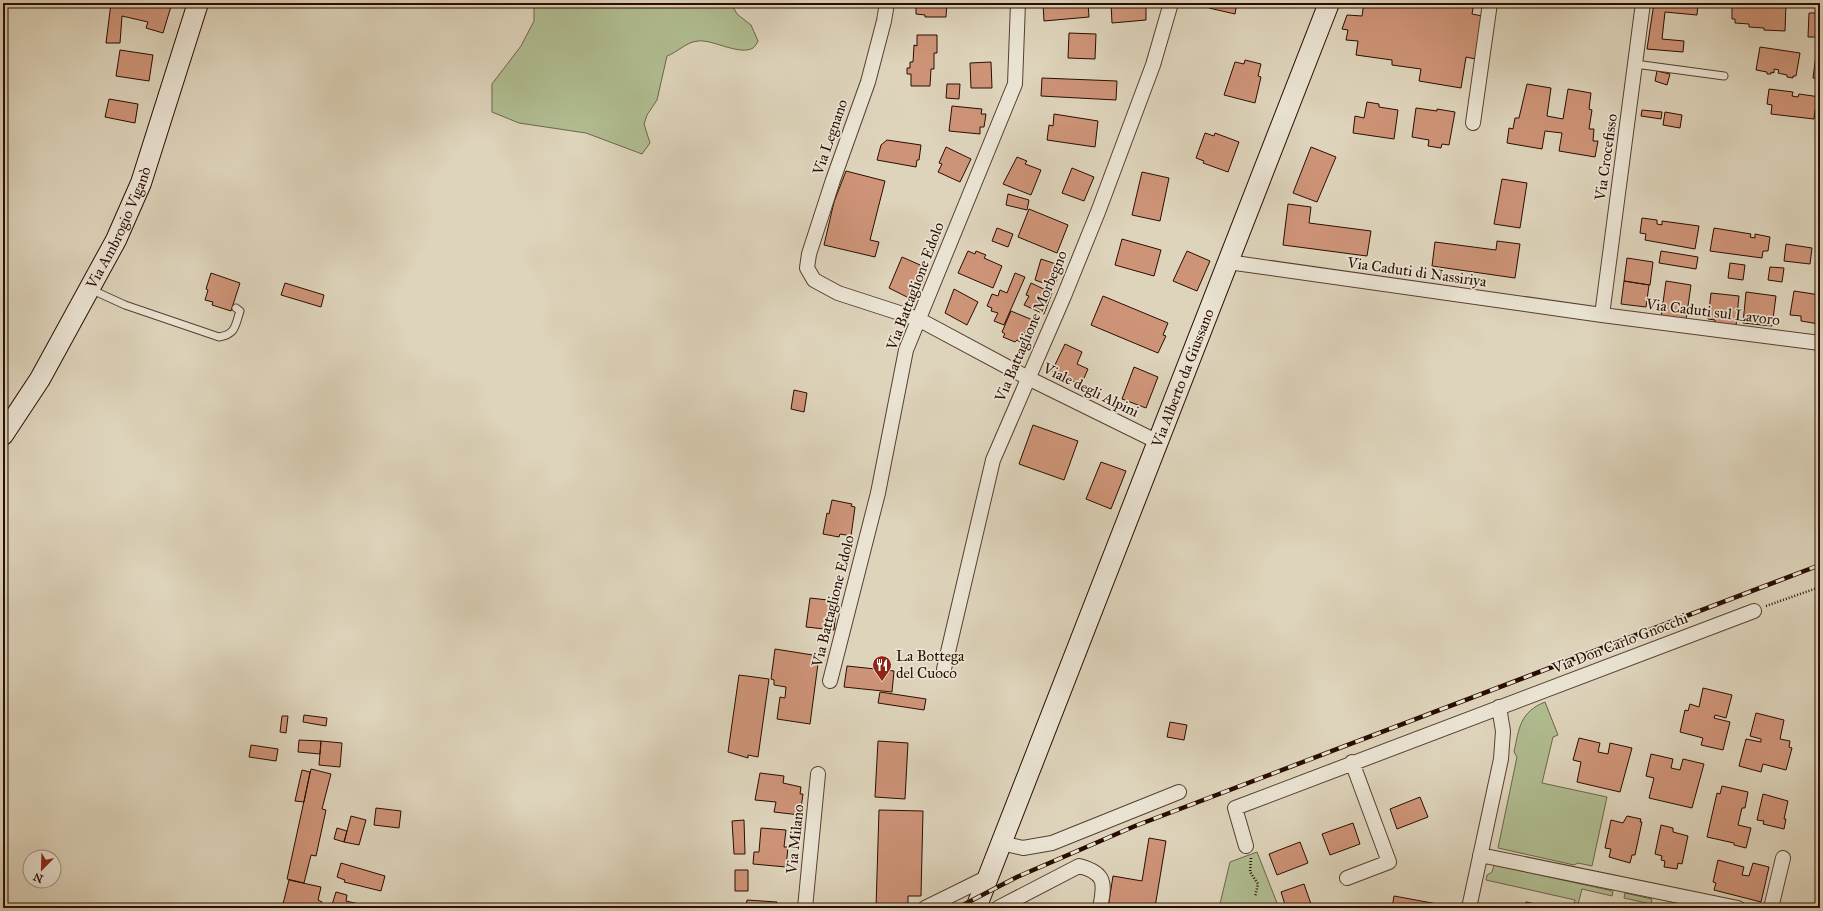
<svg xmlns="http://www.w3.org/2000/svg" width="1823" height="911" font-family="'IM FELL Great Primer',serif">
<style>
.green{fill:#b0bd91;stroke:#6d6548}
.building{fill:#ce9478;stroke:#2a0d00}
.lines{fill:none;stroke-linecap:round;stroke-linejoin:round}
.lane-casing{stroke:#573f2f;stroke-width:9}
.street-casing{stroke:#573f2f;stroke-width:16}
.secondary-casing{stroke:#2a0d00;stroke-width:22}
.path{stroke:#2a0d00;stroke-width:2.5;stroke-dasharray:1 2;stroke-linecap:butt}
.lane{stroke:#eae3d3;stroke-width:7}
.street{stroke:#eae3d3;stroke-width:14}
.secondary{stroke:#eae3d3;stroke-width:20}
.rail-casing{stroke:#2a0d00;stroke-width:4.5}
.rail{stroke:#eae3d3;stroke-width:3;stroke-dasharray:9;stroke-linecap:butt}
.labels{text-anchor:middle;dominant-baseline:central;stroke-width:3.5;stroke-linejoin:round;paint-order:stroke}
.street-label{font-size:15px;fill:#2a0d00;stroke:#eae3d3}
.poi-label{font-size:15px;fill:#2a0d00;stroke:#eae3d3;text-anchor:start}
</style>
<rect width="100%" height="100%" fill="#ded4bb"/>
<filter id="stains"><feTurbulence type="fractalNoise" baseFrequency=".005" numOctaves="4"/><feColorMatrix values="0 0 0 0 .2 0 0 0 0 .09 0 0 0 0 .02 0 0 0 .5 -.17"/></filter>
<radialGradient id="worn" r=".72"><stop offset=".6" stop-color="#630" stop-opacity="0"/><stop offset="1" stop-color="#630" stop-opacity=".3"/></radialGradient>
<!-- green -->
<path class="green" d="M534 3H731L737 14 751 25 758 41C757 43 755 47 753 48 740 56 712 39 698 41 686 42 678 52 667 56L657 100 647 115 644 124 650 143 642 154 586 133 519 123 492 112V84L521 46 534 21Z
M1545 702 1558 735 1553 737 1542 783 1607 797 1592 866 1578 863 1574 865 1498 848 1517 757 1514 752C1519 728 1520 712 1545 702Z
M1257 852 1279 908H1219L1230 862Z
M1494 865 1613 891 1612 896 1582 889 1577 908H1573L1575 900 1486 880 1487 875 1492 872Z
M1625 893 1652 899 1651 904 1624 898Z"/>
<!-- building -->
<path class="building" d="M111 3H172L163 33 146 28 148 22 122 16 120 43H106Z
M916 3H947L946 17H925V15L916 14Z
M1043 3H1088L1089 17 1044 21Z
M1111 3H1146V20L1112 23Z
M1210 3H1237L1235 14 1209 8Z
M1364 3H1474L1472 14 1482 16 1475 59 1466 57 1461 88 1419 81 1421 69 1392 65V60L1356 55 1358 41 1346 40 1348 30 1342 29 1347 15 1362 16Z
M1654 3 1698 4 1697 15 1665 12 1662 39 1684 41 1683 52 1647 49Z
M1732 3H1786L1785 31 1764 30V28L1749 27V24L1735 23V19H1732Z
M1809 13H1820V37H1808Z
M1069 33 1096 34 1095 59 1068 58Z
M917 35H937V53H934V69H931L930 86H911V74H907V68H910V62H913L914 45 917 46Z
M1760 47 1800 53 1796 76H1793V78L1787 77V75L1778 73 1779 70 1774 69V73L1771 72V74H1767V72L1756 70Z
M120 50 153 55 149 81 116 76Z
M1816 55H1820V79L1813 78Z
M1245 60 1261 64 1258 76 1261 77 1255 103 1224 95 1235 62 1244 64Z
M991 62 992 88H971L970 63Z
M1657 71 1670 74 1667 85 1655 81Z
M1042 78 1117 81 1116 100 1041 96Z
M947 84H960L959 99 946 98Z
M1527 84 1551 88 1547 116 1563 119 1568 89 1591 93 1589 109 1592 110 1589 129H1594L1593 141H1598L1595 157 1559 151 1562 133 1545 131 1542 149 1507 143 1509 128 1513 129 1515 118H1519Z
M1769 89 1793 92 1792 96 1798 97 1799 94 1820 97 1818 111 1815 110 1814 119 1771 114 1772 105 1767 104Z
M109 99 138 104 135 123 105 117Z
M1367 102 1379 104V107L1398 110 1394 139 1353 133 1355 116 1364 118Z
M952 106 982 109 981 114H986L984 127H980V134L949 131Z
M1416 108 1437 111V109L1455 112 1449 145 1442 144 1441 148 1428 146 1429 140 1412 137Z
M1642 110 1662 112 1661 119 1641 116Z
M1665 112 1682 115 1680 128 1663 125Z
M1054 114 1098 121 1095 147 1047 140 1049 125 1053 126Z
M1205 133 1214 136 1215 133 1239 142 1228 172 1203 163 1204 161 1196 158Z
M887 140 921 145 919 160H917L916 167 877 160 881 145Z
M946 147 971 159 960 182 938 172 942 164 939 163Z
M1311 147 1336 157 1317 202 1293 193Z
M1017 157 1027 161 1025 164 1041 170 1031 195 1003 184Z
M1072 168 1094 177 1084 201 1062 193Z
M846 171 885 181 870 240 879 242 875 257 824 245 834 202Z
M1142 172 1169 178 1160 221 1132 215Z
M1502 179 1527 183 1520 228 1494 224Z
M1008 194 1029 200 1027 210 1006 205Z
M1288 204 1311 207 1309 223 1371 231 1367 256 1283 245Z
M1029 209 1068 225 1057 253 1018 237Z
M1642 218 1657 220V224L1662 225V221L1699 226 1695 249 1645 240 1646 234 1640 233Z
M997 228 1013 234 1008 247 992 241Z
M1714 228 1751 234 1750 237 1755 238V234L1770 237 1768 251H1763L1762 258 1710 251Z
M1122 239 1161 250 1154 276 1115 265Z
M1497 241 1520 244 1515 278 1432 266 1435 242 1496 250Z
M1786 244 1812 248 1810 264 1784 261Z
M968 251 975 254 976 251 986 255 984 258 1002 266 993 288 958 273Z
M1187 251 1210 261 1197 291 1173 281Z
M1661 251 1698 257 1696 269 1659 263Z
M902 257 927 268 922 285 919 284 917 287 920 288 915 301 889 288Z
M1627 258 1653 262 1650 285 1624 281Z
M1041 259 1059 265 1055 276 1058 277 1054 287 1035 280Z
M1730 263 1745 265 1743 280 1728 278Z
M1770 267 1784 268 1782 282 1768 280Z
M211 273 240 283 231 311 212 305 213 302 205 300 208 290 206 289Z
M1015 273 1025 277 1004 325 994 321 998 313 991 311 992 308 987 306 992 294 998 296 1000 290 1007 293Z
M1624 281 1649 285 1646 307 1621 304Z
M1666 281 1691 285 1686 320 1661 317Z
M285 283 324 295 321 307 281 295Z
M1031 283 1052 293 1044 314 1024 305 1029 296 1026 295Z
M954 289 978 302 967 325 945 313Z
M1794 291 1820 295 1819 324 1801 321V316L1790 315Z
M1746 292 1776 296 1772 326 1743 323Z
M1711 293 1739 296 1736 326 1715 323V320L1708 319Z
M1103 296 1168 323 1163 335 1166 336 1158 353 1091 325Z
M1011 311 1035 321 1027 334 1024 333 1020 342 1017 340 1015 342 1003 337 1005 334 1002 332Z
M1065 344 1082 352 1077 364 1088 369 1081 385 1052 371Z
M1134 367 1158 377 1146 408 1122 399Z
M794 390 807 393 804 412 791 409Z
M1033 425 1078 441 1064 480 1019 464Z
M1101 462 1126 471 1111 509 1086 499Z
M832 500 852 504 851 506 855 507 851 536 840 534 839 537 823 534 827 513 829 514Z
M810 598 837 601 834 630 806 627Z
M775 649 819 656 810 724 777 719 780 697 785 698 786 687 774 685V680L771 679Z
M847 666 894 671 892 692 844 687Z
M739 675 769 679 758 757 748 755V758L728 752Z
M1703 688 1732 695 1726 718 1715 715 1714 718 1730 722 1723 750 1701 745 1703 738 1680 732 1685 710 1688 711 1690 704 1699 707Z
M880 692 926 699 924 710 878 703Z
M1756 713 1784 720 1780 739 1790 741 1789 747 1792 748 1786 770 1763 764 1761 772 1739 766 1746 739 1761 742V739L1750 736Z
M304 715 327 718 326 726 303 722Z
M282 716H288L286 733 280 732Z
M1170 722 1187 725 1184 740 1167 737Z
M1579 738 1600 743 1598 752 1608 754 1610 743 1632 748 1620 792 1577 782 1581 762 1573 760Z
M299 740 321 741 320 754 298 752Z
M321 741 342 743 340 767 319 765Z
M878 741 908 743 905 799 875 797Z
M251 745 278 749 276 761 249 757Z
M1651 754 1673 759 1671 768 1680 770 1683 759 1704 764 1692 808 1649 798 1654 778 1646 776Z
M311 769 331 774 322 809 326 810 316 856 311 855 304 883 287 879Z
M302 770 310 772 304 802 295 801Z
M760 773 784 776 783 783 801 787 800 794H803L800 815 774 812 776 802 755 800Z
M1722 786 1748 792 1745 808H1742L1738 825 1751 828 1746 848 1734 845V843L1707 837 1717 793 1720 794Z
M1763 794 1788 801 1784 819H1786L1784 829 1763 824 1764 821 1757 820Z
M1420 797 1428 817 1397 829 1390 809Z
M376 808 401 811 399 828 374 825Z
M879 810 923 811 921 896H908V908H876Z
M351 816 366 820 359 845 344 842Z
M1627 816 1641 819 1640 822H1642L1635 855H1632L1630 863 1609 857 1611 849 1605 848 1611 820 1623 823Z
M744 820 745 854H734L732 821Z
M1353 823 1360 844 1330 855 1322 834Z
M1661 825 1673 828V832L1688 836 1682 864 1678 863 1677 869 1664 867 1665 861 1661 860 1662 856 1655 854Z
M337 828 347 831 344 842 334 839Z
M761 828 786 830 784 847H788L786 867 753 864 754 852H759Z
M1149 838 1166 841 1155 907 1140 905 1139 908H1108L1113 876 1142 881Z
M1300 842 1308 863 1277 875 1269 854Z
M1718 860 1744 867 1742 875 1749 876 1753 863 1769 867 1761 902 1714 890 1716 883 1713 882Z
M341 863 385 876 381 891 344 882 345 880 337 877Z
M735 870H748V891H735Z
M289 880 321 887 318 900 322 902 320 908H282Z
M1304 884 1311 904 1308 905V908H1286L1281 892Z
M336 892 347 895 346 901 376 908H331Z
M1394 896 1443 905 1442 908H1392Z
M747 900 777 902 776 908H746Z
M1526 902 1553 908H1524Z
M210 904 224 908H209Z"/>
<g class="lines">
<defs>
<path id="lane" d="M1635 64 1724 76
M90 289 125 305 219 337C236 334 235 326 240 311L236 308"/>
<path id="street" d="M887 3 884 21 868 82 833 180 809 254 807 268 814 280 838 293 918 319 1028 378 1158 442
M1473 123 1490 3
M1228 262 1602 315 1820 343
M1602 315 1643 3
M944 669 993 460 1064 296 1098 212 1153 65 1171 3
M830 681 878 493 906 350 1015 84 1018 3
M1001 843 1023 848 1052 843 1179 792
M1246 846 1235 808 1754 611
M1480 855 1738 908
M1347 878 1389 862 1352 762
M805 908 818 774
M925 908 988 877
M998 908 1079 866C1106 873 1105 883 1100 908
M1469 908 1501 759 1503 731 1499 707
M1771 908 1783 858"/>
<g id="secondary">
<path id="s1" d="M3 435 40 379 116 240 141 183 198 3"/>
<path id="s2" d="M976 908 1329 3"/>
</g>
</defs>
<!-- lane casing -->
<use href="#lane" class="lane-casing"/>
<!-- street casing -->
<use href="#street" class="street-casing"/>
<!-- secondary casing -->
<use href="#secondary" class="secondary-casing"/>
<!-- path -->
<path class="path" d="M1766 606 1820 587
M1251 858 1250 872 1258 884 1255 897"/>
<!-- lane -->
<use href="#lane" class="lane"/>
<!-- street -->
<use href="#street" class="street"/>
<!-- secondary -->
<use href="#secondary" class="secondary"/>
<defs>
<path id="rail" d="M957 908 1017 877 1135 826 1820 565"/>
</defs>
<!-- rail casing -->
<use href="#rail" class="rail-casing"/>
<!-- rail -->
<use href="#rail" class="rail"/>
</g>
<!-- icons -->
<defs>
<symbol id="restaurant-pin" viewBox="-11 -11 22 30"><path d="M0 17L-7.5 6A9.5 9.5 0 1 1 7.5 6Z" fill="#8f2418" stroke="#eae3d3"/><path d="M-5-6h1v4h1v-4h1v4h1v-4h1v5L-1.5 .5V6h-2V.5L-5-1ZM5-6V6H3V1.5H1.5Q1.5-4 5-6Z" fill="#fff"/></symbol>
</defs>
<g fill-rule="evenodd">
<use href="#restaurant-pin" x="871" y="654" width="22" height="30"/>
</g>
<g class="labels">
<!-- street labels -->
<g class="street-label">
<text transform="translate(830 137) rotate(-71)">Via Legnano</text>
<text transform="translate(1606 157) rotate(-82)">Via Crocefisso</text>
<text stroke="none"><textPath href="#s1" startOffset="238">Via Ambrogio Viganò</textPath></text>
<text transform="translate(1417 272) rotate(8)">Via Caduti di Nassiriya</text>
<text transform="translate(915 286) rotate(-69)">Via Battaglione Edolo</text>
<text transform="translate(1713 312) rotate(7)">Via Caduti sul Lavoro</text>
<text transform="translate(1031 326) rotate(-67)">Via Battaglione Morbegno</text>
<text stroke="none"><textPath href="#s2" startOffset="569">Via Alberto da Giussano</textPath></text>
<text transform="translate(1091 390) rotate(26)">Viale degli Alpini</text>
<text transform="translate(833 601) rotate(-76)">Via Battaglione Edolo</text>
<text transform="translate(1620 643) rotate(-21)">Via Don Carlo Gnocchi</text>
<text transform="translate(795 839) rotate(-84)">Via Milano</text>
</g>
<!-- poi labels -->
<g class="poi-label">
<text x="896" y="656">La Bottega<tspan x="896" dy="17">del Cuoco</tspan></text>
</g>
</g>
<!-- margin -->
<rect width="1823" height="911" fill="none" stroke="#ded4bb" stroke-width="16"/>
<rect x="4" y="4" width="1815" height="903" fill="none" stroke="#2a0d00" stroke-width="2"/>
<rect x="8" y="8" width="1807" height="895" fill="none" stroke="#2a0d00"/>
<!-- north arrow -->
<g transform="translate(42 869) rotate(203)"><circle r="19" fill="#eae3d3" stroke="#9d8d7f"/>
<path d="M0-3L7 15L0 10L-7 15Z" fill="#8f2418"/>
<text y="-6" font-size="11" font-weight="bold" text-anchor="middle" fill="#2a0d00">N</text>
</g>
<rect width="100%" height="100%" filter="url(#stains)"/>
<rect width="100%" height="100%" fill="url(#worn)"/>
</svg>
